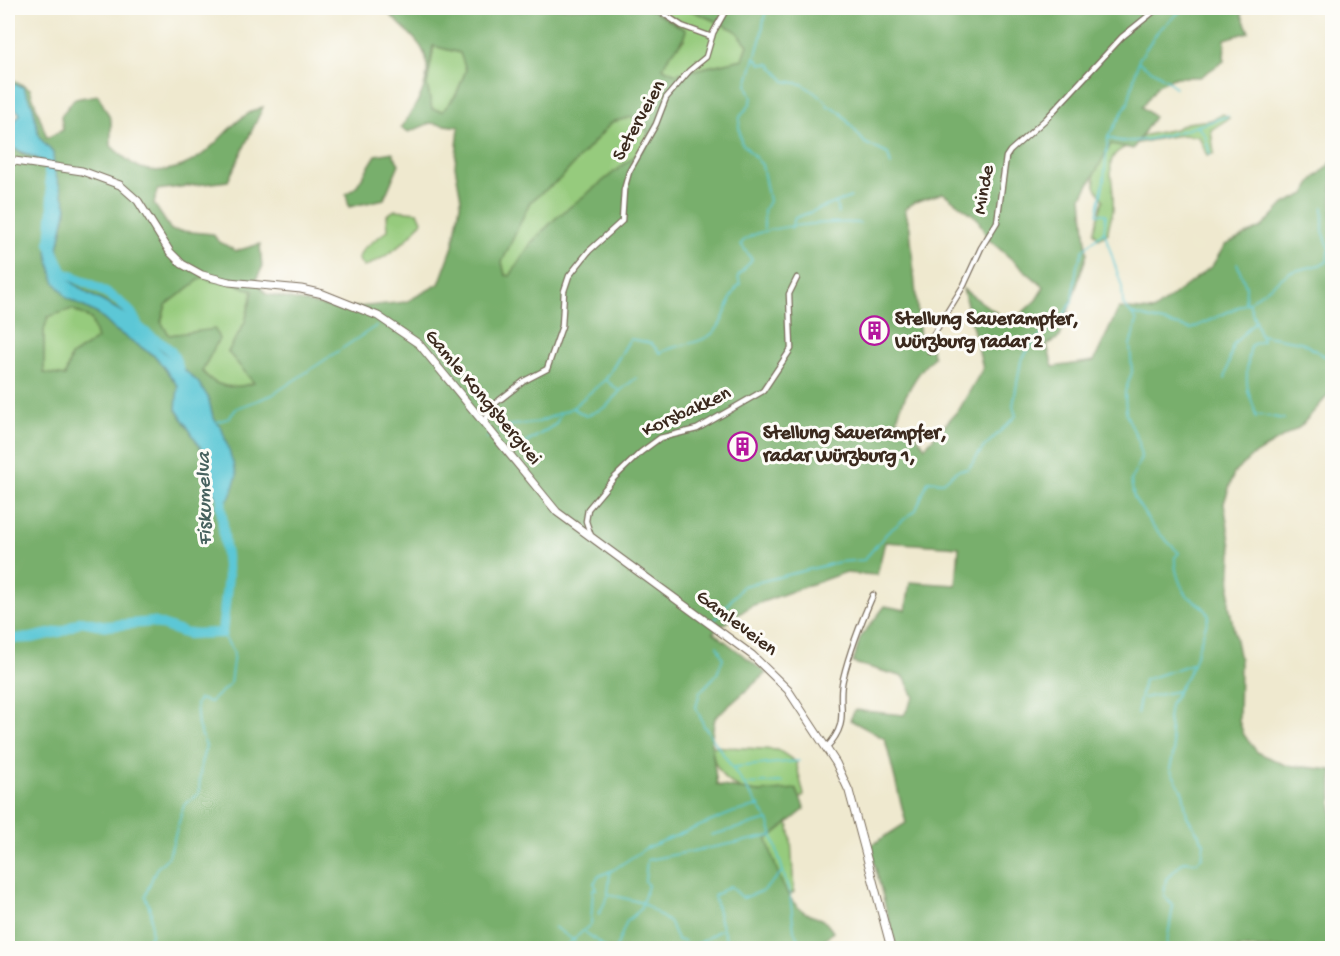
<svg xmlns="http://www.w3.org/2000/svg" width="1340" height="956" font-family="'Gochi Hand',sans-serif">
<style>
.green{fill:#96cb7d;stroke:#687a4e;stroke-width:1.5}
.forest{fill:#78af6c;stroke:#5a6c45;stroke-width:1.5;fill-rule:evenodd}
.water{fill:#5cc7d6;stroke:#4c787a;stroke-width:1.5}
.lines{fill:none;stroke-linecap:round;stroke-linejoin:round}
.stream{stroke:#5cc7d6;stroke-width:1.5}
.river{stroke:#5cc7d6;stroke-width:10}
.street-casing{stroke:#7a6d5c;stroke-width:7}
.secondary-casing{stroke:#7a6d5c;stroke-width:9}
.street{stroke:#fff;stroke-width:4.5}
.secondary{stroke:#fff;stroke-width:7}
.labels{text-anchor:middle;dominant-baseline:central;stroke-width:6;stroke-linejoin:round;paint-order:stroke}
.street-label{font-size:20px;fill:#3b2a1e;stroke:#fdfcf7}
.poi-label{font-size:20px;font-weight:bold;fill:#3b2a1e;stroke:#fdfcf7;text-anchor:start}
.water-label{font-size:21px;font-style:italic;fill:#47615e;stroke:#fdfcf7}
</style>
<rect width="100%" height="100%" fill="#fdfcf7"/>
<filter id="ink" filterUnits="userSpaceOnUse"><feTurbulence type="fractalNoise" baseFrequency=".0167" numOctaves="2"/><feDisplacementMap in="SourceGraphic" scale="12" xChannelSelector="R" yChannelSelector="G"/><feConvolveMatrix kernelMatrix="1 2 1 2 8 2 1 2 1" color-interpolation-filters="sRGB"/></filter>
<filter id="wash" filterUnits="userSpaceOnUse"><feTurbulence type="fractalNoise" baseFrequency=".008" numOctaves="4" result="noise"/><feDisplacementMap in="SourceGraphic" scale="24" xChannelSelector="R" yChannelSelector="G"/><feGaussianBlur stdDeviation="1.35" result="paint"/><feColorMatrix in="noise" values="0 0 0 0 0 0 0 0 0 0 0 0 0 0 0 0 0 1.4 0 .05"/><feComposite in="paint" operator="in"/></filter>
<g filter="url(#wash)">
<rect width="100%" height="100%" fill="#efe9cf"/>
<!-- green -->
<path class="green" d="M648 8H686L735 30 748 45 743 59 676 74 663 69 666 57 684 40V29Z
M434 46 461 53 466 70 456 95 443 111 432 109 427 85Z
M1145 87 1136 140 1146 135 1175 129 1186 123 1211 120 1223 114 1229 118 1211 130 1214 153 1207 156 1199 137C1182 133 1169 137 1152 140 1092 151 1116 166 1113 210 1112 218 1108 225 1108 233L1099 239 1094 232 1103 200 1095 186 1094 172Z
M632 117 644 124 650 139 641 151 556 218 532 242 510 276 505 275 502 262 530 202 561 178 612 122Z
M395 210 418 212 422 221C409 241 386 258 364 267L358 259 363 249 388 230 387 215Z
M203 277 231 282 253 290 245 322 228 352 254 383C232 390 217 390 202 371L210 356 197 332 169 335 161 322 166 305Z
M72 308 91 319 98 339 71 356 65 376 44 373V330L48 316Z
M711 746 778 750 796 762 804 795 786 811 791 838 794 892 786 897 742 790 725 779 715 763Z"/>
<!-- forest -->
<path class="forest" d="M377 8H512L518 11 529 8H648L686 30C683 46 668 52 663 68L676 74 743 59 748 45 735 30 686 8H1239L1249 32 1225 39 1224 61 1200 77H1176L1158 85 1142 107 1154 117 1133 149 1111 144 1082 197 1087 254 1060 337 1047 345 1053 367 1094 361 1119 308 1153 311 1212 266 1225 245 1262 227 1284 204 1305 194 1312 181 1332 162V391L1300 427 1252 456 1234 473 1224 503 1232 553 1229 605 1240 660 1239 721 1244 735 1257 752 1285 765 1332 770V948H896L870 846 906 823 885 739 850 720 855 710 904 715 914 697 904 677 853 663 860 638 885 606 906 610 910 582 956 585 959 547 885 542 877 575 843 573 751 606 713 632 766 673 715 718 711 741 717 785 758 792 796 789 805 809 767 840C775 862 782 897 803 911 818 922 820 912 833 932L815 948H8V437L10 430 8 428V144L21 153 45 162 55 203 56 218 47 252 67 298 98 314 115 330 156 357 178 386 176 409 208 459 210 486 222 429 213 417 208 397 143 333 130 316 87 293 64 276 58 248 67 207 54 170 53 153 39 137 33 107 23 88 8 82V77L30 89 47 138 63 130 61 116 74 99 98 95 111 120V146C130 163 140 174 167 170 215 162 224 119 263 107L228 181 157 190 154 204 171 230 213 234 218 241 236 251 260 244 262 268 256 280 266 294 339 309 406 302 439 284 453 246 461 199 455 166 459 127 430 123 409 132 401 128C416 106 438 74 421 47 412 34 397 22 385 10ZM433 46 460 53 466 70 456 95 443 111 432 109 427 85ZM632 117 644 124 650 139 641 151 556 218 532 242 510 276 505 275 502 262 530 202 561 178 612 122ZM943 193 977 218 988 239 1044 287 1036 300 1011 323 963 289 983 368 960 408 925 447 914 432 897 419C902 399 918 370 934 357L930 344 920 340 910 228 905 209 915 202ZM203 277 212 281 231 282 253 291 245 322 228 352 254 383C233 389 216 389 202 371L219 339 215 329 169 335 161 322 166 305ZM72 309 91 319 97 339 71 356 65 376 44 373V330L48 317Z
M392 152 399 164 384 199 349 207 346 194 356 187 376 155Z"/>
<!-- water -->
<path class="water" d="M8 82 23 87 33 107 39 137 53 153 54 170 67 207 58 248 64 276 87 293 130 316 143 333 198 382 208 397 213 417 222 429 237 475 230 497 221 506 210 486 208 459 176 409 178 386 156 357 115 330 98 314 67 298 54 281 47 252 56 218 55 203 45 162 8 146V129L20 114 8 101Z"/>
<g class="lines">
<!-- stream -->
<path class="stream" d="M756 58 761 64H770L785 81 802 84 825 100 828 106 840 112 865 143 888 154 891 165
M1139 62C1150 71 1168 77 1175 88
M1197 126 1205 135 1210 155
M1108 137C1133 152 1201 124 1228 116
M836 203 838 213
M1323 207V231L1329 247
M764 228V210L769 201 762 165 741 142 739 126 740 117 750 104 752 98 747 85 761 37 766 8
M791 228 795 218 851 197
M1104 231 1122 287 1123 304 1137 321 1130 345 1132 372 1125 392 1126 414 1139 442 1141 458 1131 481 1134 498 1153 527 1179 553 1175 557C1174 568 1180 589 1189 597 1197 604 1205 606 1209 616L1192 667 1170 705 1168 719 1174 751 1170 769 1183 793 1187 816 1204 843 1202 857 1197 862 1184 861 1166 879 1164 896 1173 906 1166 948
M1237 263 1246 287 1245 303
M1249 303 1260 335 1301 342 1328 358
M1132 314 1191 329 1249 302 1290 272 1323 264 1327 262 1329 247 1332 246
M1225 379 1233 345 1255 321
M606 380 618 390
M573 408 586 416 606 407 620 391 636 378
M1256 414 1284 419
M1256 418C1255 403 1250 401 1248 390 1245 376 1248 359 1251 345L1262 341 1260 335
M217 422 229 418 237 408 272 395 376 326
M498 432 506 426 539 422 572 408 606 379 630 339 651 343 660 353C678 343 703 345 716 330 728 316 728 295 740 284L738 276 752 260 741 244C753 225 836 221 860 223
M487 438 488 437
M523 445 556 424 560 415
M713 622 743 586 839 562 864 560 887 533 916 510 928 481 943 482 958 470 968 469 984 447 1016 416 1013 406 1021 361 1033 342 1061 319 1072 302 1077 265 1084 249 1104 231 1106 214H1097L1104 180 1108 137 1128 103 1139 59 1158 31 1184 8
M717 646 723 658 717 674 700 692 696 707 704 726 768 820 790 895 794 931 803 948
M1143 698 1177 691
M1137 714 1144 680 1192 664
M734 767 799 761
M746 784 783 782
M711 835 768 820
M610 872 608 894 643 903 670 923 677 940 685 941
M599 914 608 896
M554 927 575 941
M585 932 606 948
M137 948 151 936V912L145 896 156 869 169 856 184 805 199 793 201 763 206 746 198 726 196 704 199 699 210 702 230 684 234 653 222 633
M564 948 591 924 593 889H597L594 883 599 876 613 870 646 848 734 812 760 806
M616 948 627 921 640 910 648 886 645 881 647 860 771 836
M691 948 720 930
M730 948C721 931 719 915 714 896L730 886 743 898 763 891 782 872"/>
<!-- river -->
<path class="river" d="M49 172 53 207 50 243 63 273C84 280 117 296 131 313 135 318 136 325 141 329 165 350 171 339 181 377
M8 639 31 638 63 631 81 621 107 626 153 622 187 634 222 633 228 576 221 506 223 492"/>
</g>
</g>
<g filter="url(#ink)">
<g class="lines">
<defs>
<path id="street" d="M655 8 682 26 712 37
M930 352V340L964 285 981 248 997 222 1006 157 1010 151 1046 119 1122 37 1158 8
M485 424 489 411 497 402 524 381 547 369 562 326 564 291 569 276 589 251 622 221 624 190 629 172 656 124 666 98 689 71 706 57 713 33 727 8
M591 536 586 521 588 509 614 478 641 452 660 438 697 429 763 391 791 349 789 294 797 278
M826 748C852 721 836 707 843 679 850 650 861 622 873 595"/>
<path id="secondary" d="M8 160 82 171 120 185 138 201 170 252 182 264 202 275 229 282 301 289 323 294 378 316 419 344 557 512 752 655 788 690 836 763 849 791 891 948"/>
</defs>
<!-- street casing -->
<use href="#street" class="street-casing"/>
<!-- secondary casing -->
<use href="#secondary" class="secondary-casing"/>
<!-- street -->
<use href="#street" class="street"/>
<!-- secondary -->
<use href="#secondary" class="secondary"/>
</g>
</g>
<!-- icons -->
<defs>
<symbol id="building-ring" viewBox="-11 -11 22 22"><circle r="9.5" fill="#fdfcf7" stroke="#b5179e" stroke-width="1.5"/><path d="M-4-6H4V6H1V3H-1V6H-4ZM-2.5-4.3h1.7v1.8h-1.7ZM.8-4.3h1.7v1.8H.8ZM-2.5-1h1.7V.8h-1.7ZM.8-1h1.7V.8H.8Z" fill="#b5179e"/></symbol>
</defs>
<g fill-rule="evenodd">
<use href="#building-ring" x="858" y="314" width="33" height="33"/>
<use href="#building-ring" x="726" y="430" width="33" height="33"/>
</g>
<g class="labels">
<!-- street labels -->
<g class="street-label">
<text transform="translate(640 121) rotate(-61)">Seterveien</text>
<text transform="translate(985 190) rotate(-80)">Minde</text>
<text transform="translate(482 398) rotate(50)">Gamle Kongsbergvei</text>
<text transform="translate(687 413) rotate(-25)">Korsbakken</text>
<text transform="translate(736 624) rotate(37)">Gamleveien</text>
</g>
<!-- poi labels -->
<g class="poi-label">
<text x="895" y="320">Stellung Sauerampfer,<tspan x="895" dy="23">Würzburg radar 2</tspan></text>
<text x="763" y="434">Stellung Sauerampfer,<tspan x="763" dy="23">radar Würzburg 1,</tspan></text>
</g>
<!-- water labels -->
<g class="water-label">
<text transform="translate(206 499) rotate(-91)">Fiskumelva</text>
</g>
</g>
<!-- margin -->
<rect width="1340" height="956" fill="none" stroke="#fdfcf7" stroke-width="30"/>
</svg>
